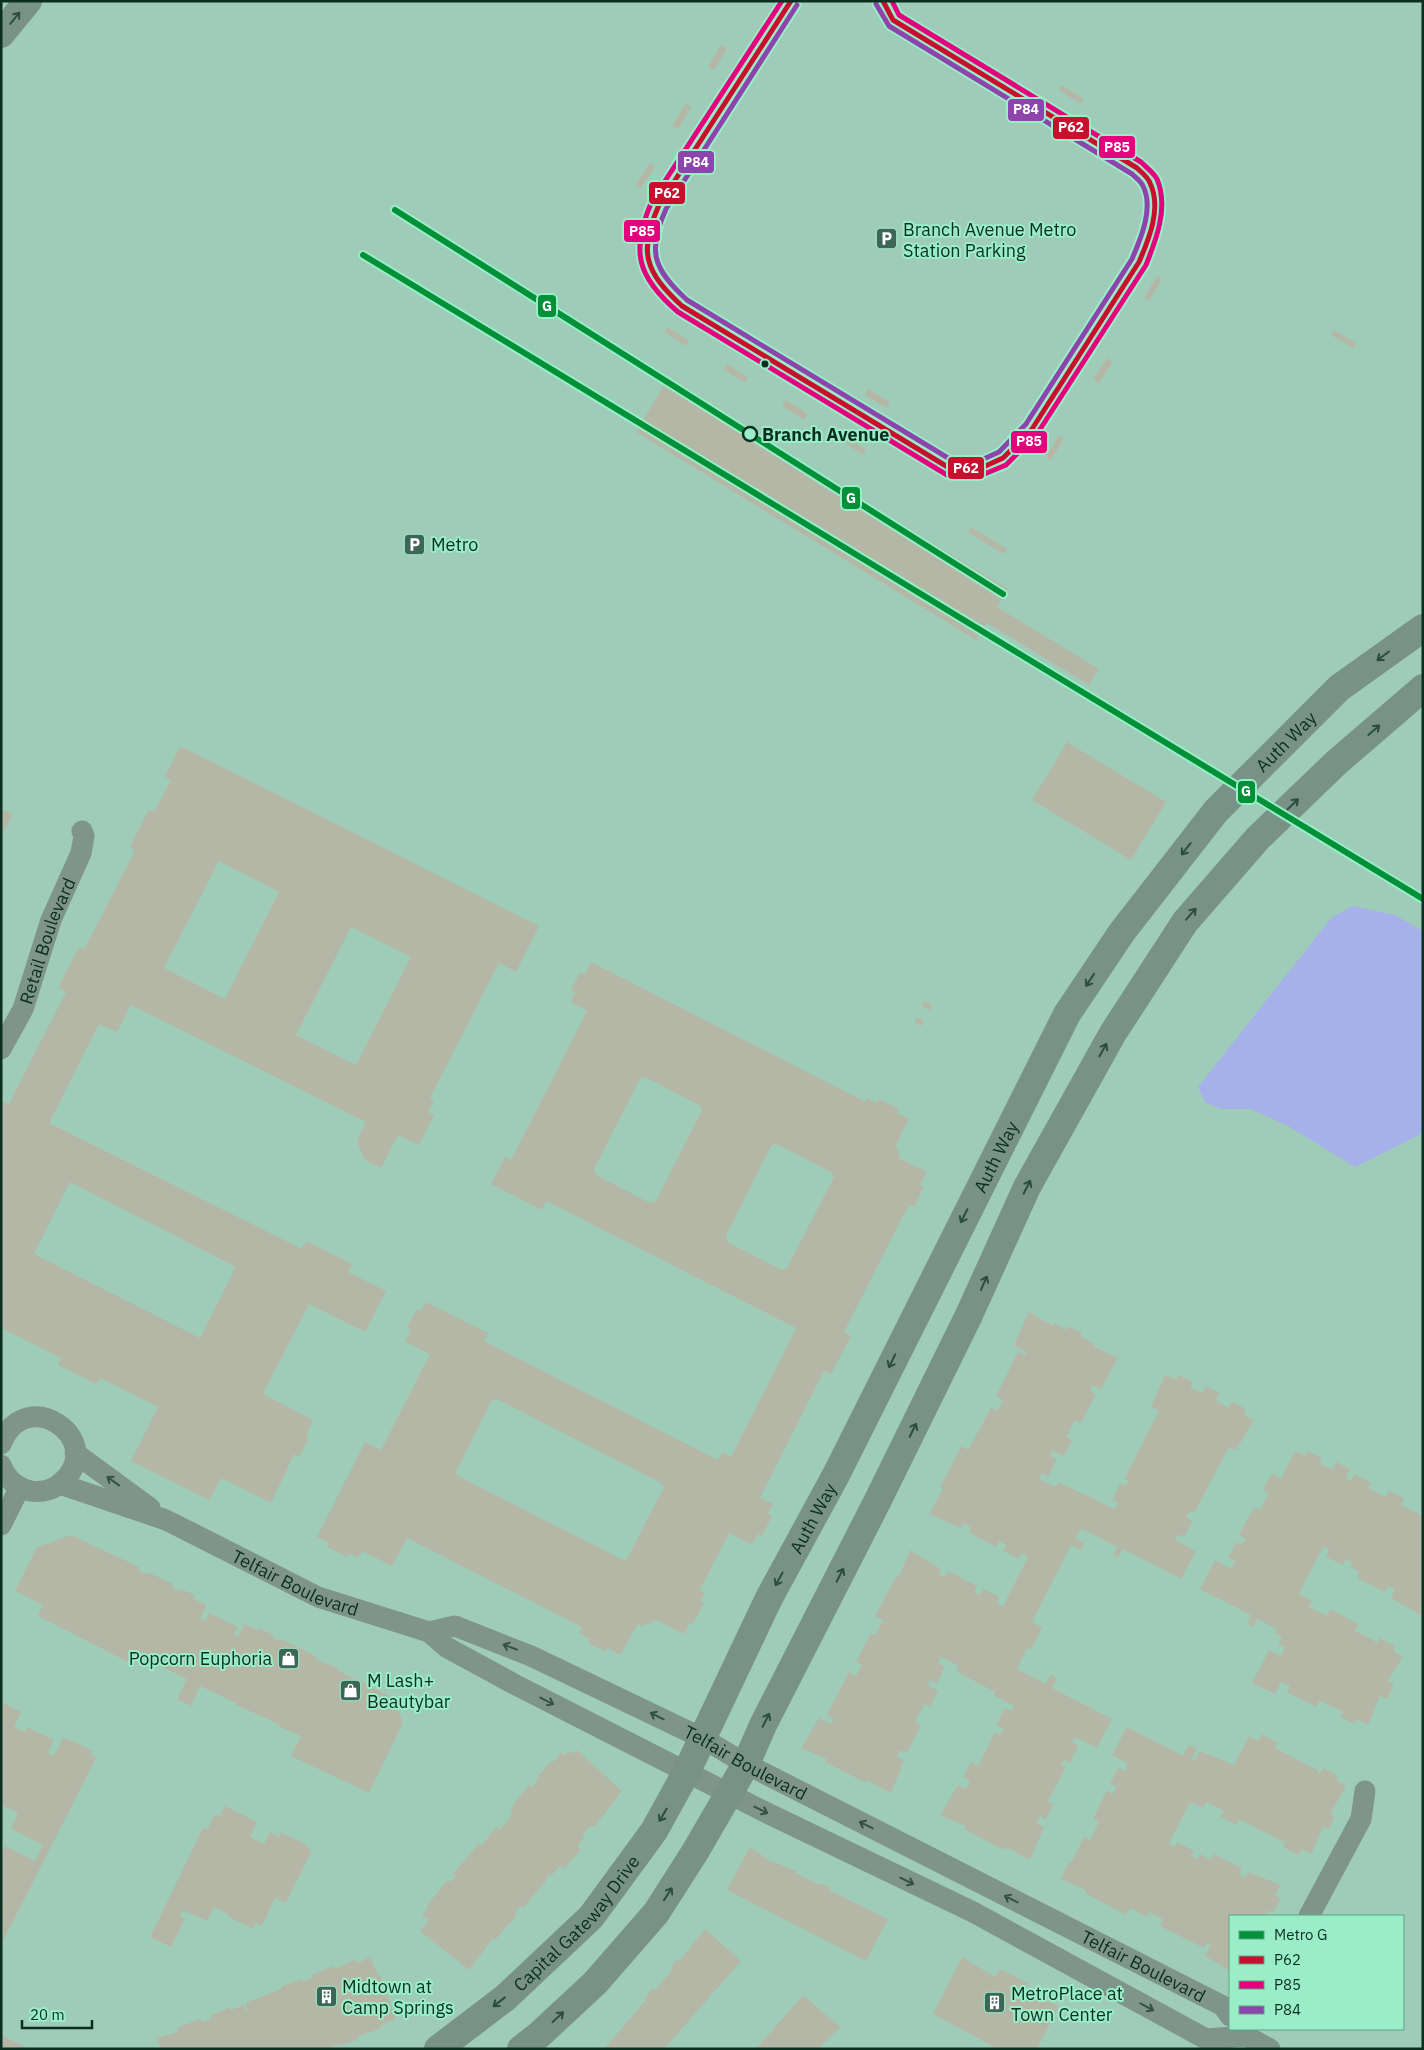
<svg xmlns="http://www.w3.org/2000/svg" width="1424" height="2050" font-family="'IBM Plex Sans',sans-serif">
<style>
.water{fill:#a5b1e8}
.building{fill:#b4b7a6;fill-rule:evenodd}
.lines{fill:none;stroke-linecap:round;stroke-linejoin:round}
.street{stroke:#7f948a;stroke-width:21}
.secondary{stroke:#799287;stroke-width:28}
.bus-1-casing{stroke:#99edc7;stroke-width:9}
.bus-2-casing{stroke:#99edc7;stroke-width:9}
.bus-3-casing{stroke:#99edc7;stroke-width:9}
.bus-1{stroke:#c8102e;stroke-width:5}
.bus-2{stroke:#e5007d;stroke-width:5}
.bus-3{stroke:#8e44ad;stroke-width:5}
.metro-1-casing{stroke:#99edc7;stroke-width:10}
.metro-1{stroke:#029038;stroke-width:6}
.oneway{stroke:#2b4d40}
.oneway2{stroke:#335246}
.bus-dot{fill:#0a2f21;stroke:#99edc7;stroke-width:2}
.stop-dot{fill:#99edc7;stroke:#0a2f21;stroke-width:2.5}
.labels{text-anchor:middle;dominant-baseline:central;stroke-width:4;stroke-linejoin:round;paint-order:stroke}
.poi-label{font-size:18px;fill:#0a2f21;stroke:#99edc7;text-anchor:start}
.stop-label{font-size:18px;font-weight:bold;fill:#0a2f21;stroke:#99edc7;text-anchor:start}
.street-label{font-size:18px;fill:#0a2f21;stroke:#99edc7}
.line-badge{stroke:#99edc7;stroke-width:2}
.badge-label{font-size:14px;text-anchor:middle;font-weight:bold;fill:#fff}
</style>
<rect width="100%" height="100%" fill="#9fccb8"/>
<!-- water -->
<path class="water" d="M1353 906 1395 915 1423 931V1133L1355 1167 1288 1126 1251 1109H1221L1205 1102 1198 1087 1332 917Z"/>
<!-- building -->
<path class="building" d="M721 45 727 49 714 70 708 67Z
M1061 85 1084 99 1081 104 1059 90Z
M686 103 691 107 678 129 672 126Z
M650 163 655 167 641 188 636 185Z
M1157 276 1162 279 1149 301 1144 298Z
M668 327 689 341 686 346 664 332Z
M1334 330 1356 343 1353 348 1331 335Z
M1107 358 1112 362 1099 383 1093 379Z
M727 364 748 378 745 383 723 369Z
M667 380 1008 589 997 607 1099 669 1089 685 987 623 976 640 636 432Z
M868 389 890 402 887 408 865 395Z
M786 400 808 414 804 420 782 406Z
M1059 435 1064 438 1051 460 1046 457Z
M846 436 866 450 863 455 842 441Z
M971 527 1007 549 1003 554 968 532Z
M1067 742 1166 802 1131 860 1032 800Z
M180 746 539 926 516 972 499 963 430 1098 434 1101 428 1112 434 1115 419 1145 398 1135 381 1168 364 1159 357 1141 366 1122 131 1005 117 1032 99 1024 49 1123 302 1249 306 1241 352 1264 348 1272 386 1291 365 1332 309 1304 263 1394 313 1420 306 1436 309 1438 299 1457 294 1454 271 1503 221 1478 209 1500 131 1461 158 1407 100 1378 96 1384 58 1365 61 1358 1 1328V1100L9 1104 66 992 58 988 79 947 84 950 135 850 130 847 149 809 154 812 171 780 165 777ZM219 861 279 892 225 999 164 968ZM351 927 411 957 356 1065 296 1035ZM70 1182 236 1267 200 1338 34 1254Z
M1 809 13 814 1 836Z
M591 962 866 1102 867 1098 877 1103 879 1099 899 1109 897 1113 909 1119 895 1147 898 1149 900 1159 927 1172 920 1185 924 1187 914 1207 910 1205 904 1214 844 1332 851 1336 831 1374 824 1371 760 1498 773 1504 768 1513 772 1516 762 1536 758 1534 752 1545 729 1533 700 1590 705 1593 700 1602 704 1603 693 1624 690 1623 684 1634 654 1619 653 1622 641 1626 638 1624 620 1655 607 1648 605 1652 588 1643 590 1639 579 1633 582 1627 407 1538 392 1566 362 1551 358 1558 349 1553 347 1557 327 1547 329 1543 317 1537 365 1442 381 1450 430 1354 405 1342 411 1330 407 1327 417 1309 421 1311 426 1302 488 1333 484 1341 718 1460 722 1452 731 1457 796 1328 546 1201 542 1210 491 1184 505 1157 511 1160 587 1011 571 1002 575 993 571 990 580 972 585 974ZM645 1077 699 1105 702 1110 656 1201 650 1203 596 1175 594 1169 640 1079ZM776 1144 831 1172 834 1177 787 1268 782 1270 727 1242 726 1236 771 1146ZM497 1399 661 1483 664 1487 627 1559 623 1560 458 1476 456 1472 492 1400Z
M924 1001 932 1005 930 1010 922 1007Z
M917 1017 924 1021 922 1026 914 1022Z
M1029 1312 1053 1326 1054 1323 1067 1330 1068 1326 1082 1333 1080 1336 1094 1344 1093 1346 1118 1358 1101 1389 1093 1385 1090 1391 1096 1394 1081 1423 1075 1420 1066 1437 1072 1440 1064 1456 1053 1451 1050 1456 1057 1459 1048 1477 1042 1473 1039 1479 1056 1487 1058 1482 1115 1509 1118 1503 1112 1500 1120 1483 1126 1486 1129 1481 1124 1479 1159 1411 1151 1407 1165 1375 1176 1380 1179 1375 1193 1382 1190 1388 1203 1393 1206 1386 1220 1393 1216 1400 1228 1408 1232 1402 1246 1409 1243 1414 1254 1420 1236 1450 1229 1447 1194 1513 1190 1511 1186 1518 1193 1521 1184 1537 1178 1534 1175 1540 1196 1551 1181 1579 1123 1549 1118 1558 1113 1555 1117 1547 1082 1529 1075 1538 1084 1543 1081 1550 1071 1545 1032 1622 1042 1627 1031 1650 1027 1648 1017 1669 1045 1684 1051 1675 1057 1678 1052 1688 1112 1719 1097 1748 1075 1737 1072 1742 1078 1746 1070 1763 1063 1760 1061 1765 1066 1767 1048 1801 1054 1804 1046 1820 1040 1816 1036 1823 1044 1827 1030 1860 1006 1847 1004 1850 964 1829 966 1826 940 1815 958 1785 966 1789 970 1781 963 1777 971 1762 978 1766 995 1732 1001 1735 1004 1729 996 1725 1005 1708 1011 1711 1014 1706 993 1695 996 1689 993 1691 956 1671 959 1666 941 1657 938 1663 945 1667 937 1684 930 1680 928 1685 938 1691 930 1707 924 1704 915 1722 921 1725 907 1753 900 1750 897 1756 904 1761 891 1793 867 1780 866 1783 825 1762 827 1759 801 1748 819 1718 831 1724 834 1719 827 1715 849 1672 856 1676 862 1665 856 1662 871 1633 875 1635 883 1620 875 1616 896 1576 899 1577 910 1550 941 1569 938 1574 945 1577 948 1571 977 1586 974 1592 980 1595 983 1589 999 1597 997 1603 1003 1606 1028 1557 1022 1553 1019 1559 1003 1551 1006 1545 999 1541 996 1547 968 1532 971 1527 964 1523 961 1528 929 1514 943 1489 940 1487 961 1446 968 1450 991 1408 997 1411 1003 1400 996 1396 1018 1352 1025 1355 1026 1352 1014 1345Z
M1295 1451 1305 1456 1307 1451 1322 1458 1319 1464 1333 1469 1336 1462 1350 1469 1346 1478 1351 1481 1355 1474 1371 1483 1368 1488 1386 1497 1389 1490 1405 1499 1401 1505 1423 1516 1422 1616 1391 1598 1395 1589 1388 1586 1385 1592 1357 1578 1360 1572 1350 1567 1352 1562 1346 1559 1343 1565 1326 1557 1329 1550 1323 1547 1299 1594 1312 1601 1309 1607 1327 1616 1330 1609 1358 1624 1355 1631 1375 1641 1376 1644 1379 1638 1395 1646 1393 1651 1403 1656 1388 1681 1394 1684 1387 1699 1380 1696 1368 1725 1357 1719 1355 1724 1340 1717 1343 1711 1319 1701 1316 1707 1287 1692 1290 1686 1281 1682 1275 1694 1252 1683 1269 1650 1281 1656 1285 1647 1278 1644 1282 1637 1275 1633 1277 1629 1257 1619 1253 1627 1247 1624 1251 1615 1200 1589 1215 1560 1231 1569 1235 1561 1228 1558 1236 1542 1242 1545 1246 1539 1239 1535 1254 1507 1260 1510 1269 1493 1263 1490 1272 1473 1281 1479Z
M71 1535 139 1567 138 1570 146 1574 148 1572 173 1584 172 1588 179 1591 181 1589 195 1595 193 1599 207 1605 200 1618 205 1621 209 1613 238 1627 234 1635 238 1636 244 1624 258 1630 259 1628 274 1635 272 1638 280 1641 281 1639 317 1657 315 1659 338 1668 337 1670 394 1698 403 1723 369 1793 291 1756 301 1736 278 1726 279 1724 236 1705V1703L200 1686 191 1706 177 1699 187 1679 138 1655 134 1665 38 1616 43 1605 15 1591 37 1547Z
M1 1702 21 1712 14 1727 25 1732 27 1727 54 1740 48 1753 54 1756 63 1737 93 1751 91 1755 96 1758 1 1945V1854L5 1846 35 1861 43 1845 11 1829 18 1813 1 1805Z
M1127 1727 1183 1756 1189 1745 1197 1749 1191 1759 1194 1761 1200 1751 1234 1765 1249 1736 1259 1741 1262 1734 1278 1743 1275 1748 1319 1771 1318 1773 1320 1774 1323 1768 1338 1776 1336 1780 1346 1786 1330 1814 1335 1817 1329 1829 1324 1826 1311 1854 1301 1849 1298 1855 1283 1847 1286 1841 1284 1840 1283 1842 1239 1819 1236 1825 1220 1817 1224 1811 1206 1802 1203 1808 1190 1802 1169 1844 1174 1847 1177 1842 1194 1851 1191 1856 1197 1859 1200 1854 1211 1860 1214 1854 1242 1868 1239 1874 1245 1877 1248 1872 1281 1885 1275 1895 1281 1898 1273 1913 1268 1910 1266 1916H1230V1971L1205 1956 1211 1945 1207 1942 1204 1948 1160 1926 1163 1919 1149 1912 1147 1917 1130 1908 1126 1915 1085 1893 1086 1890 1061 1879 1069 1862 1071 1863 1084 1837 1090 1840 1099 1822 1093 1819 1107 1790 1113 1794 1117 1787 1110 1784 1118 1768 1125 1771 1128 1764 1112 1755Z
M577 1750 622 1791 594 1827 591 1825 583 1835 585 1836 577 1846 581 1849 564 1869 560 1866 551 1876 549 1874 545 1882 523 1908 521 1906 515 1913 517 1915 495 1940 493 1938 469 1970 420 1931 429 1920 422 1915 429 1906 427 1905 448 1880 450 1882 456 1876 453 1874 479 1843 482 1845 496 1827 500 1830 513 1813 510 1811 516 1801 529 1785 532 1787 539 1779 537 1777 551 1761 553 1762 561 1753 564 1755 569 1751 574 1754Z
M225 1806 257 1822 250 1837 264 1844 270 1832 279 1837 281 1832 307 1845 306 1847 312 1850 286 1903 275 1898 262 1926 256 1923 253 1929 227 1916 228 1914 214 1907 207 1921 183 1910 180 1917 185 1919 171 1947 150 1937 203 1828 207 1830 215 1814 220 1816Z
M750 1847 769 1860 796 1871V1873L819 1885 820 1883 830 1888 829 1890 888 1919 866 1961 727 1890Z
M705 1929 741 1961 664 2049H604L647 1999 645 1997 653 1988 655 1990 672 1970 670 1968 677 1960 679 1961Z
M370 1957 378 1975 372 1978 380 1975 396 2019 381 2025 380 2029 358 2036 359 2039 339 2046 338 2044 329 2049H161L156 2038 178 2032 177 2028 200 2019 202 2022 211 2019 210 2016 230 2007 231 2010 244 2005 246 2011 248 2010 245 2003 282 1989 281 1987 302 1979 303 1982 313 1978 311 1975 334 1966 335 1969 356 1959 358 1963Z
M962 1957 995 1977 1000 1969 1028 1983 1024 1991 1059 2006 1037 2049H998L933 2014Z
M803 1995 840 2027 818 2049H756Z
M1 2035 29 2049H1Z"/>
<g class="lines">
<!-- street -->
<g class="street">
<path id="s1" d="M1 1049 23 1009 51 920 81 853 84 836 82 831"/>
<path d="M1 1444C26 1382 107 1440 63 1481 55 1489 43 1493 31 1491 17 1489 6 1478 1 1465"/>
<path d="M75 1453 150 1508"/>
<path id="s2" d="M60 1484 166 1520 318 1597 429 1632 446 1647 514 1684 761 1810 973 1912 1206 2039 1246 2036"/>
<path d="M1 1525 20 1487"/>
<path id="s3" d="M429 1632 455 1626 531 1656 702 1738 746 1764 1223 2006 1230 2016"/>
<path d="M1309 1916 1361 1819 1365 1791"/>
<path d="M1240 2029 1246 2036 1270 2049"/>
</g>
<!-- secondary -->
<g class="secondary">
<path d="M1 34 28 1"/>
<path id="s4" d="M438 2049 505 1998 591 1917 654 1831 686 1773 769 1598 836 1475 1067 1014 1122 932 1216 811 1339 688 1423 628"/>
<path d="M521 2049 539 2035 595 1983 656 1913 695 1852 746 1764 763 1725 877 1502 969 1315 1027 1187 1113 1033 1185 922 1258 838 1337 762 1423 688"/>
</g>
<defs>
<path id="bus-1" d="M791 1 659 205C638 252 645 272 682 306L951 469 981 468 1003 458 1032 429 1139 262C1149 239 1162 208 1150 183 1148 177 1141 172 1137 168L893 20 883 1"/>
<path id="bus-2" d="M782 1 652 201C630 251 637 277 678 312L947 475H982L1006 465 1037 434 1146 265C1156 240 1169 207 1157 179 1154 173 1146 167 1141 162L899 15 892 1"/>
<path id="bus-3" d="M797 5 666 209C647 251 653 269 687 300L953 461H979L999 452 1026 424 1132 259C1141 238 1154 208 1143 186 1141 181 1135 177 1132 174L889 26 876 4"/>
</defs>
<!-- bus-1 casing -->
<use href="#bus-1" class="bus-1-casing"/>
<!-- bus-2 casing -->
<use href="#bus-2" class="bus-2-casing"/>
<!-- bus-3 casing -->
<use href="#bus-3" class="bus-3-casing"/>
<!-- bus-1 -->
<use href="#bus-1" class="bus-1"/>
<!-- bus-2 -->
<use href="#bus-2" class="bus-2"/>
<!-- bus-3 -->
<use href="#bus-3" class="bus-3"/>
<defs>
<path id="metro-1" d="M395 210 1003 594
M363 255 1423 899"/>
</defs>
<!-- metro-1 casing -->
<use href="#metro-1" class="metro-1-casing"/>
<!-- metro-1 -->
<use href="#metro-1" class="metro-1"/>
</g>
<!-- one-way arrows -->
<defs><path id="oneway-shaft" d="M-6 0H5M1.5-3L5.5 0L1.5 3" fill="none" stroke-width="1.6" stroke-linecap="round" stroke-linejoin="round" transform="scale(1.25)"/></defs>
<g class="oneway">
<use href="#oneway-shaft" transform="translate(15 18) rotate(-51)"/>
<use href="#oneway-shaft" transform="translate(1383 656) rotate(143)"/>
<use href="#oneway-shaft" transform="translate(1374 730) rotate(-41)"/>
<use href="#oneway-shaft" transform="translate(1293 804) rotate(-44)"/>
<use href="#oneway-shaft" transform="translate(1186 849) rotate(128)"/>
<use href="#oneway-shaft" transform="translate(1191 914) rotate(-49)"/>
<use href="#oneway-shaft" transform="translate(1090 980) rotate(124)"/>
<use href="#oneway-shaft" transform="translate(1103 1050) rotate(-61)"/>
<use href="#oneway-shaft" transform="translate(1027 1187) rotate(-63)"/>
<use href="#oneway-shaft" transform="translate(964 1216) rotate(117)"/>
<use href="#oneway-shaft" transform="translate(984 1283) rotate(-66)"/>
<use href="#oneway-shaft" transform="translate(892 1361) rotate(116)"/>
<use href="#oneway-shaft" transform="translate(913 1430) rotate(-64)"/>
<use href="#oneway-shaft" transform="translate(840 1575) rotate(-63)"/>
<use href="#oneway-shaft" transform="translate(779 1579) rotate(119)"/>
<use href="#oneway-shaft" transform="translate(766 1720) rotate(-63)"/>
<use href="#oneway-shaft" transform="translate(663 1815) rotate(120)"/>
<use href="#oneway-shaft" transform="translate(668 1894) rotate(-57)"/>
<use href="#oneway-shaft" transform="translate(499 2002) rotate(142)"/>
<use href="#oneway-shaft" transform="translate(558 2017) rotate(-43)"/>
</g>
<g class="oneway2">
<use href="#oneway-shaft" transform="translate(113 1481) rotate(-144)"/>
<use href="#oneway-shaft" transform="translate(510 1647) rotate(-159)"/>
<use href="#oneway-shaft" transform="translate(547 1701) rotate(27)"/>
<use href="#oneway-shaft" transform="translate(657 1716) rotate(-154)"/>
<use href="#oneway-shaft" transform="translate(761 1810) rotate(26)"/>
<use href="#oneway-shaft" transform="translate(866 1825) rotate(-153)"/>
<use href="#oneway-shaft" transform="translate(907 1881) rotate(26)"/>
<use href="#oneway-shaft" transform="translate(1011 1899) rotate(-153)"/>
<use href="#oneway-shaft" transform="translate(1147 2007) rotate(28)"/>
</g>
<!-- icons -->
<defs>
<symbol id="parking-square" viewBox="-11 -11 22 22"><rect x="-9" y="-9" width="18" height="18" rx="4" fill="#3e6656" stroke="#99edc7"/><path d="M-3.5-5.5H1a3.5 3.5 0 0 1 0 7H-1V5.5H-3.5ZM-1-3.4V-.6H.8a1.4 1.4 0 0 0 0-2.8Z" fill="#fff"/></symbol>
<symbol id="shop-square" viewBox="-11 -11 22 22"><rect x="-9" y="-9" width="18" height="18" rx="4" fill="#3e6656" stroke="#99edc7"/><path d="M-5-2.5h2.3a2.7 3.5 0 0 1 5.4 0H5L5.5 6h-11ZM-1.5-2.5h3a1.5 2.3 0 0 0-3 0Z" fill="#fff"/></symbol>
<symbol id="building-square" viewBox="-11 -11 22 22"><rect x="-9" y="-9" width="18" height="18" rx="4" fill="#3e6656" stroke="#99edc7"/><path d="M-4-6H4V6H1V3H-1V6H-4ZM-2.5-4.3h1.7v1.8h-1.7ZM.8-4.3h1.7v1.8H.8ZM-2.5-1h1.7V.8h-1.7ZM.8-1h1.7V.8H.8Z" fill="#fff"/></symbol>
</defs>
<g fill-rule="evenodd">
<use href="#parking-square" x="874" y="226" width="25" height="25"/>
<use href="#parking-square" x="402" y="532" width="25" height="25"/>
<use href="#shop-square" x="276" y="1646" width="25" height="25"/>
<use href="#shop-square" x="338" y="1678" width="25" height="25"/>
<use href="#building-square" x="314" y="1984" width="25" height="25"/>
<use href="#building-square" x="982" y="1990" width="25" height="25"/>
</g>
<!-- markers -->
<circle class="bus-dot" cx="765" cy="364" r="4.5"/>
<circle class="stop-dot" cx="750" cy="434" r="7"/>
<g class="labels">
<!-- poi labels -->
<g class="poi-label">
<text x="903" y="229">Branch Avenue Metro<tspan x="903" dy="21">Station Parking</tspan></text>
<text x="431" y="544">Metro</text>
<text x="272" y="1658" text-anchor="end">Popcorn Euphoria</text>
<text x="367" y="1680">M Lash+<tspan x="367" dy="21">Beautybar</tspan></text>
<text x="342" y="1986">Midtown at<tspan x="342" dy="21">Camp Springs</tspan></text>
<text x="1011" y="1993">MetroPlace at<tspan x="1011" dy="21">Town Center</tspan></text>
</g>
<!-- stop labels -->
<g class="stop-label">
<text x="762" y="434">Branch Avenue</text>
</g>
<!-- street labels -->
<g class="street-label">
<text stroke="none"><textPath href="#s4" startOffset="1575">Auth Way</textPath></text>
<text stroke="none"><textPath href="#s1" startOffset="118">Retail Boulevard</textPath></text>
<text stroke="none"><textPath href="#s4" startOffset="1065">Auth Way</textPath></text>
<text stroke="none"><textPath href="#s4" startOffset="660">Auth Way</textPath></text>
<text stroke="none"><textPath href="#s2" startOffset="256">Telfair Boulevard</textPath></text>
<text stroke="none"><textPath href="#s3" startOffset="348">Telfair Boulevard</textPath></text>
<text stroke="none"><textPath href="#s4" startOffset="188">Capital Gateway Drive</textPath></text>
<text stroke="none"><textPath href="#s3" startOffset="795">Telfair Boulevard</textPath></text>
</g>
</g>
<g class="line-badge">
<rect x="1007" y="98" width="38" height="24" rx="5" fill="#8e44ad"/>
<rect x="1052" y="116" width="38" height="24" rx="5" fill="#c8102e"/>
<rect x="1098" y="135" width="38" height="24" rx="5" fill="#e5007d"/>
<rect x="677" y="150" width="38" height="24" rx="5" fill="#8e44ad"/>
<rect x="648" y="181" width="38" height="24" rx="5" fill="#c8102e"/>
<rect x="623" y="219" width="38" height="24" rx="5" fill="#e5007d"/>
<rect x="537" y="294" width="20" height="24" rx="5" fill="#029038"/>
<rect x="1010" y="430" width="38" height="24" rx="5" fill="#e5007d"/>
<rect x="947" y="456" width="38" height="24" rx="5" fill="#c8102e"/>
<rect x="841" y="486" width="20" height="24" rx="5" fill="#029038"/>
<rect x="1237" y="780" width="19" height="24" rx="5" fill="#029038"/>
</g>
<g class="badge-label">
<text x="1026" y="114">P84</text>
<text x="1071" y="132">P62</text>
<text x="1117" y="152">P85</text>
<text x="696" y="167">P84</text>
<text x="667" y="198">P62</text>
<text x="642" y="236">P85</text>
<text x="547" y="311">G</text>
<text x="1029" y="446">P85</text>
<text x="966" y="473">P62</text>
<text x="851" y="503">G</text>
<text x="1246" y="796">G</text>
</g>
<!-- border -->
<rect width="1424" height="2050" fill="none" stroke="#0a2f21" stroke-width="5"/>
<!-- legend -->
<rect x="1229" y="1915" width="175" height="115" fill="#99edc7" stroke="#60a185"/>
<rect x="1239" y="1931" width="25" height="8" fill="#029038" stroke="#60a185"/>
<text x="1274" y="1940" font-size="15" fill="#0a2f21">Metro G</text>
<rect x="1239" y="1956" width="25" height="8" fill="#c8102e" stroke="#60a185"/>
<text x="1274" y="1965" font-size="15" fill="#0a2f21">P62</text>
<rect x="1239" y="1981" width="25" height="8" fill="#e5007d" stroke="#60a185"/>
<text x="1274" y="1990" font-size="15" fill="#0a2f21">P85</text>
<rect x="1239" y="2006" width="25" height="8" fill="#8e44ad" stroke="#60a185"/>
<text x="1274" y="2015" font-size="15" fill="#0a2f21">P84</text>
<!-- scale -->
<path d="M22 2020v8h70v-8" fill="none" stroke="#0a2f21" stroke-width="2.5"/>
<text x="30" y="2020" font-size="15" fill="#0a2f21" stroke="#99edc7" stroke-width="4" paint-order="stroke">20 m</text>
</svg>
